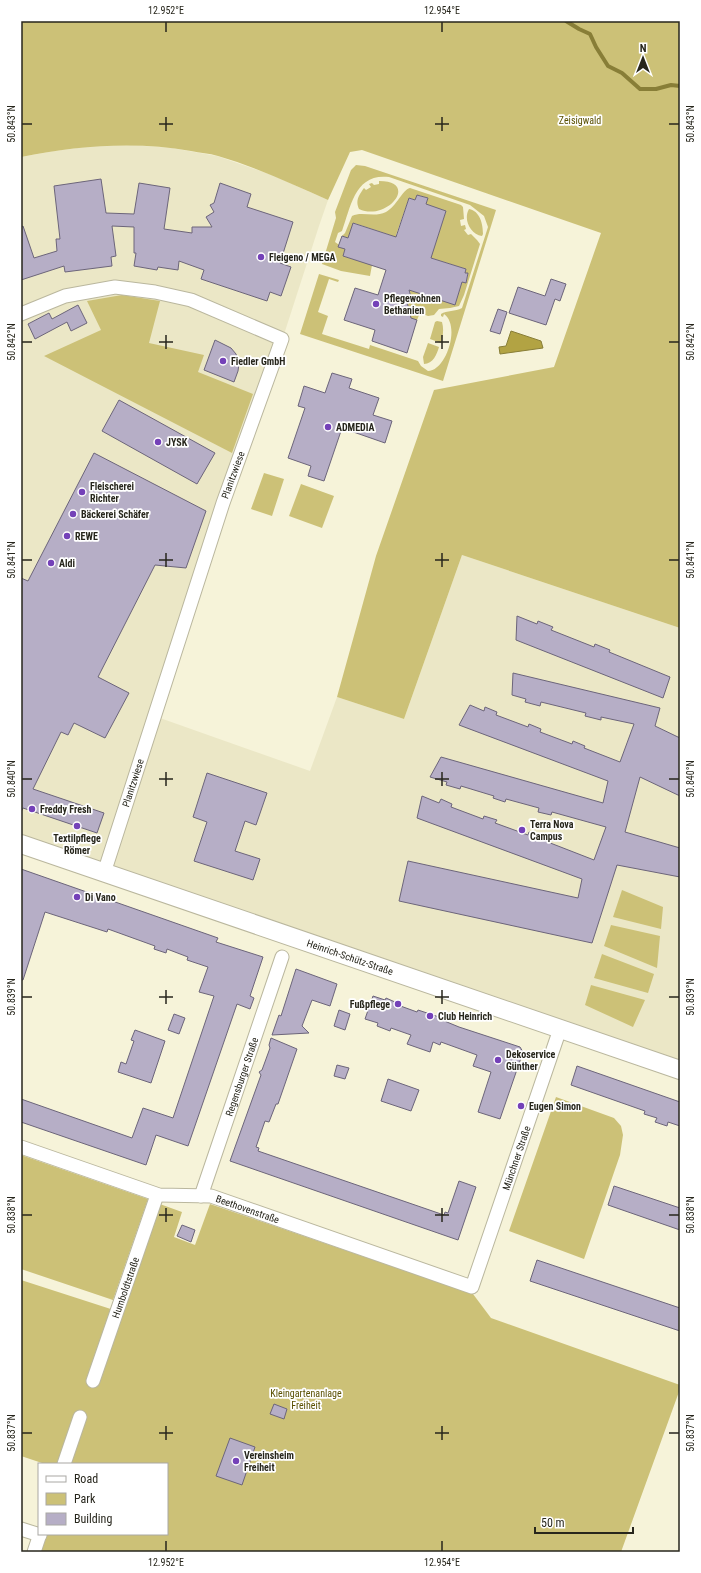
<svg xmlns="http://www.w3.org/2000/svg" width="701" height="1573" font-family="'Roboto Condensed',sans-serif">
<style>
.built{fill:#ebe7c6}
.green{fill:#ccc177}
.water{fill:#b2a343;stroke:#887e37}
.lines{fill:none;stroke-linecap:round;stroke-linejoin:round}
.stream{stroke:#887e37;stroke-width:4}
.building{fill:#b6aec6;stroke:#6c657a}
.minor-casing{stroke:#bab79e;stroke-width:15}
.secondary-casing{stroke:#bab79e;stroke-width:20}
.minor{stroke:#fff;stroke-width:13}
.secondary{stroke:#fff;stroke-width:18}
.ticks{fill:none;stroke:#27261c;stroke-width:1.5}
.poi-dot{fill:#7441b8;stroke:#fff;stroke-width:1.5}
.labels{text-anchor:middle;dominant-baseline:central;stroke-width:3.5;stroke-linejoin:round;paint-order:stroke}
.park-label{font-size:10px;fill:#594f00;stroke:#fff}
.poi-label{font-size:10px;font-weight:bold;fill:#27261c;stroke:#fff;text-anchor:start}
.street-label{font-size:10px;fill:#27261c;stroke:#fff}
.neatline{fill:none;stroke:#27261c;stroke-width:1.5}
.ticks-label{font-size:10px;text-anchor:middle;fill:#27261c}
</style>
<rect width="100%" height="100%" fill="#f6f3d9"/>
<!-- built -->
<path class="built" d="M131 145 172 148 217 156 272 175 328 200 319 226 160 718 310 771 337 697 404 719 462 555 680 628V1062L21 838V157L54 151 93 146Z"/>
<!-- green -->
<path class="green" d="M21 21H680V628L462 555 404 719 337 697 376 556 434 390 554 367 601 233 362 150 350 152 328 200C292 184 256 167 218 156 209 153 200 153 191 151 134 141 77 146 21 157Z
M356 165 365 166 496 210 443 381 300 334 319 274 339 280 338 282 329 279 318 312 328 316 322 334 369 349 370 345 418 361 421 366 428 371C446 371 461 326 444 314L443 317 441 316V314C447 310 455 312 462 308L488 227 484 216 470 205 389 177C355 173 351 206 342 231L338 233 335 242 345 249 343 256 372 265 370 276 341 271 322 264 336 218 335 212 351 170Z
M379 181C420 181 387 222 359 209 355 201 359 195 364 188L366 190 371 187 369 184 372 183 374 185 379 184Z
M410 188 461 205 463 207 464 219 460 220 461 226 465 225 466 229 464 230 468 235 471 234 477 240 480 244 464 295 459 306 450 308 439 309 434 315 428 316 420 313 417 320 400 315 408 305 406 298 411 297 409 288 455 304 462 282 466 283 468 274 465 273 466 269 428 257 434 248 446 211 426 204 428 198 418 195 415 200 409 198 396 235 405 246 390 235 354 223 348 238 342 236 345 233 352 216C362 211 374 218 386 212 397 206 402 190 410 188Z
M469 209C480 211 483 224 483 234L482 236C470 234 463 219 469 209Z
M122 295 160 301 149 343 204 355 198 372 253 394 232 453 44 356 101 330 87 301Z
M437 321 442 322C444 329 443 336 441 343L430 339 435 322Z
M428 343 439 347C437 354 433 364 424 364L423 357Z
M264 473 284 479 272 516 251 509Z
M301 484 334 496 322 528 289 516Z
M622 890 663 907 661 929 613 917Z
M611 925 660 936 657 968 604 946Z
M602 954 654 974 648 993 594 978Z
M591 985 645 1000 633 1027 585 1005Z
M556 1097 614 1118 621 1126 623 1135 620 1155 584 1259 509 1231Z
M21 1155 148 1199 113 1300 21 1269Z
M157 1203 182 1212 174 1237 195 1245 210 1204 473 1294 491 1318 680 1385V1389L621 1552H34L40 1534H167V1464H45L21 1456V1280L120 1312Z"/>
<!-- water -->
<path class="water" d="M511 331 541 341 543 348 500 354 499 347 506 346Z"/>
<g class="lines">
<!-- stream -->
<path class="stream" d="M566 21 579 29 590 34 596 47 608 66 622 73 640 89H656L671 85 680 86"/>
</g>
<!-- building -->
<path class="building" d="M101 179 106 213 134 214 139 183 170 188 164 229 192 233V227H212L206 217 214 212 210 205 214 203 220 183 251 194 247 207 293 222 280 263 291 267 281 296 270 292 267 301 201 279 204 270 179 261 178 270 158 267 157 270 134 266 136 253H134V227L112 226 116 256 111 257 112 266 65 272 64 266 21 280V227L23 226 34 258 57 251 56 239H60L54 186Z
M417 195 428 198 426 204 446 211 431 258 466 269 465 273H468L466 283 462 282 455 305 409 290 411 297 406 298 411 318 417 320 407 353 372 341 375 330 344 320 355 288 378 295 386 270 343 256 345 249 338 247 342 236 348 238 353 223 396 237 409 198 415 200Z
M551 279 566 284 560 301 555 299 546 325 509 313 518 287 545 296Z
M78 305 87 323 71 331 67 322 35 339 28 324 49 313 52 319Z
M498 309 507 312 500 334 490 331Z
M215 340 231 348 236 354 239 364 238 371 234 382 204 370Z
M332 373 352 379 349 388 379 398 373 415 392 421 385 443 342 428 324 481 308 476 311 466 288 458 305 408 298 406 304 386 325 393Z
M119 400 215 453 197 484 102 431Z
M94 453 206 511 186 568 155 565 98 677 129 693 105 738 74 723 68 735 61 732 33 789 104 813 97 833 23 808 21 812V578L28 581Z
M517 616 537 624 538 621 553 627 551 630 594 647 595 644 610 650 609 652 670 677 663 698 516 640Z
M513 673 660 708 655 726 680 738V796L640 777 625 832 680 848V877L617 865 592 943 399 901 408 861 578 898 582 879 417 818 422 796 439 803 441 799 452 804 451 807 483 819 484 816 497 820 495 823 528 835 529 832 541 837 540 839 594 860 606 827 552 812 551 815 538 812 539 808 506 799 505 802 493 798 494 796 461 786 460 789 446 785 447 782 430 777 441 757 603 803 608 781 459 725 470 705 484 711 485 707 497 712 496 715 528 727 529 724 541 729 540 732 572 744 573 741 585 746 584 748 620 762 634 724 601 717V720L585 716 586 713 541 702 540 706 525 702 526 699 512 695Z
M207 773 267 793 256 825 245 821 235 851 260 859 253 880 194 861 207 822 193 817Z
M21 869 218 938 216 942 263 957 250 996 254 998 250 1009 237 1004 188 1146 156 1135 146 1165 21 1122V1099L132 1138 143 1108 173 1118 214 996 199 992 208 967 187 960 188 957 167 949 166 953 154 949 155 946 108 929 107 932 45 912 23 980H21Z
M296 969 337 984 330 1006 312 1000 302 1026 309 1033 272 1035 279 1015 281 1016Z
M373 996 385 1000 386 998 395 1002V1004L417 1012 418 1010 442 1018V1020L459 1027 520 1047 523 1052 500 1119 478 1112 491 1072 473 1066 477 1055 441 1042 440 1045 433 1042 430 1052 407 1044 411 1035 391 1028 390 1031 377 1026 378 1023 365 1019Z
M339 1010 350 1014 345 1030 334 1026Z
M174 1014 185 1018 179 1034 168 1030Z
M135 1030 165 1041 151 1083 118 1072 121 1062 126 1064 134 1041 131 1040Z
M271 1038 297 1049 278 1104H276L269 1122 265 1121 256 1147 259 1148 258 1151 444 1215 445 1212 448 1213 459 1181 476 1187 458 1240 230 1161 261 1075 259 1072 262 1070 270 1048 269 1045Z
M337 1065 349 1068 345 1079 334 1076Z
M577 1066 680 1102V1126L668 1122 667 1126 655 1122 657 1118 644 1114 645 1111 571 1085Z
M388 1079 419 1090 411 1111 381 1101Z
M614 1186 680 1208V1230L608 1205Z
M182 1225 195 1230 191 1242 177 1236Z
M537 1260 680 1308V1331L530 1281Z
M274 1404 287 1409 284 1419 270 1414Z
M230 1438 255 1447 242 1485 216 1476Z"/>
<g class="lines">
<defs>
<g id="minor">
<path d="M21 314 65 296 115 287 155 292 191 300 282 339 223 503 104 873"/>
<path id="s1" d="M21 1147 159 1195 211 1196 472 1287 560 1029"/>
<path id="s2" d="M201 1196 282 957"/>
<path id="s3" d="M93 1381 157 1195"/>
<path d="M64 1464 80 1417"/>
<path d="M21 1529 40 1535"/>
<path d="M34 1552 40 1534"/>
</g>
<g id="secondary">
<path id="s4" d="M21 844 680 1070"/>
</g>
</defs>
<!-- minor casing -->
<use href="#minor" class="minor-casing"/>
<!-- secondary casing -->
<use href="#secondary" class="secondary-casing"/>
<!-- minor -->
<use href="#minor" class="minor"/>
<!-- secondary -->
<use href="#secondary" class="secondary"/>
</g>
<!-- ticks -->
<path class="ticks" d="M166 22V32M442 22V32M166 117V131M442 117V131M22 124H32M159 124H173M435 124H449M669 124H679M166 335V349M442 335V349M22 342H32M159 342H173M435 342H449M669 342H679M166 553V567M442 553V567M22 560H32M159 560H173M435 560H449M669 560H679M166 772V786M442 772V786M22 779H32M159 779H173M435 779H449M669 779H679M166 990V1004M442 990V1004M22 997H32M159 997H173M435 997H449M669 997H679M166 1208V1222M442 1208V1222M22 1215H32M159 1215H173M435 1215H449M669 1215H679M166 1426V1440M442 1426V1440M22 1433H32M159 1433H173M435 1433H449M669 1433H679M166 1541V1551M442 1541V1551"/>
<!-- markers -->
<g class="poi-dot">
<circle cx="261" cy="257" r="4"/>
<circle cx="376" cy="304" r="4"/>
<circle cx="223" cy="361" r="4"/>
<circle cx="328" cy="427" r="4"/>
<circle cx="158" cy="442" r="4"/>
<circle cx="82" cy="492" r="4"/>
<circle cx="73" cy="514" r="4"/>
<circle cx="67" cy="536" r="4"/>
<circle cx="51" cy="563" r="4"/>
<circle cx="32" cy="809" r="4"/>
<circle cx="77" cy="826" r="4"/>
<circle cx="522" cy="830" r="4"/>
<circle cx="77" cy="897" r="4"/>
<circle cx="398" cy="1004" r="4"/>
<circle cx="430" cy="1016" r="4"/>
<circle cx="498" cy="1060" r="4"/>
<circle cx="521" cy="1106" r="4"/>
<circle cx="236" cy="1461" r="4"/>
</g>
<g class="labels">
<!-- park labels -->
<g class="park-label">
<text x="580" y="120">Zeisigwald</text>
<text x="306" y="1393">Kleingartenanlage<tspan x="306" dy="12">Freiheit</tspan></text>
</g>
<!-- poi labels -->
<g class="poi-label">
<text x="269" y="257">Fleigeno / MEGA</text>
<text x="384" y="298">Pflegewohnen<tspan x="384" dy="12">Bethanien</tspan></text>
<text x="231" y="361">Fiedler GmbH</text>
<text x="336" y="427">ADMEDIA</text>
<text x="166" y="442">JYSK</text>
<text x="90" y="486">Fleischerei<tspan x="90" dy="12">Richter</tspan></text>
<text x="81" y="514">Bäckerei Schäfer</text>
<text x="75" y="536">REWE</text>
<text x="59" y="563">Aldi</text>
<text x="40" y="809">Freddy Fresh</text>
<text x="530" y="824">Terra Nova<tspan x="530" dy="12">Campus</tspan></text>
<text x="77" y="838" text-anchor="middle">Textilpflege<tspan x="77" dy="12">Römer</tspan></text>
<text x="85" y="897">Di Vano</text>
<text x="390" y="1004" text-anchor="end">Fußpflege</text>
<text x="438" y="1016">Club Heinrich</text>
<text x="506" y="1054">Dekoservice<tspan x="506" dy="12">Günther</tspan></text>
<text x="529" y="1106">Eugen Simon</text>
<text x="244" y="1455">Vereinsheim<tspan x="244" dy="12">Freiheit</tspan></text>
</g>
<!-- street labels -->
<g class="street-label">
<text transform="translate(233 475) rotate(-70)">Planitzwiese</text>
<text transform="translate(133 783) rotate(-72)">Planitzwiese</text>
<text stroke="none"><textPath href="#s4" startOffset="348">Heinrich-Schütz-Straße</textPath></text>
<text stroke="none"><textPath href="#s2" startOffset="126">Regensburger Straße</textPath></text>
<text stroke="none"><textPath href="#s1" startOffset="611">Münchner Straße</textPath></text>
<text stroke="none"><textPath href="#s1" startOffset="237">Beethovenstraße</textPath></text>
<text stroke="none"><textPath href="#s3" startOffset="99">Humboldtstraße</textPath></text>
</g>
</g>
<!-- border -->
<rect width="701" height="1573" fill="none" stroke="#ffffff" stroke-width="44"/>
<!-- legend -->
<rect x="38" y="1463" width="130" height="72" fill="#ffffff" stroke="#a9a8a4"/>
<rect x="46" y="1476" width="20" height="6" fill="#ffffff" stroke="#a9a8a4"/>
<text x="74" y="1483" font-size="12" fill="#27261c">Road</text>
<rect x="46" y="1493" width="20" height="12" fill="#ccc177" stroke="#a9a8a4"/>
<text x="74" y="1503" font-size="12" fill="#27261c">Park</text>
<rect x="46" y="1513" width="20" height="12" fill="#b6aec6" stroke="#a9a8a4"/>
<text x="74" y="1523" font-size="12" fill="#27261c">Building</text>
<!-- north arrow -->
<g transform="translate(643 58)" stroke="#ffffff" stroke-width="3" paint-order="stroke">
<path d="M0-3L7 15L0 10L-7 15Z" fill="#27261c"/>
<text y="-6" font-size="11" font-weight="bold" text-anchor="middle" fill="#27261c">N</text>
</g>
<!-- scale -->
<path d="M535 1527v6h98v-6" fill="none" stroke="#27261c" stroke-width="2"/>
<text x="541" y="1527" font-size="12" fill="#27261c" stroke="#ffffff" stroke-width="3" paint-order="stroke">50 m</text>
<rect x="22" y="22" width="657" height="1529" class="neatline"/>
<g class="ticks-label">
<text x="166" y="14">12.952°E</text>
<text x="442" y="14">12.954°E</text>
<text transform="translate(11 124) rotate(-90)" y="4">50.843°N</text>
<text transform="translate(690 124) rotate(-90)" y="4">50.843°N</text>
<text transform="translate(11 342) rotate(-90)" y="4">50.842°N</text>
<text transform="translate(690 342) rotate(-90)" y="4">50.842°N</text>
<text transform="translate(11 560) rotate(-90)" y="4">50.841°N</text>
<text transform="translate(690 560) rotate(-90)" y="4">50.841°N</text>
<text transform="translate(11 779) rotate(-90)" y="4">50.840°N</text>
<text transform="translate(690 779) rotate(-90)" y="4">50.840°N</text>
<text transform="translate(11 997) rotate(-90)" y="4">50.839°N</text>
<text transform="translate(690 997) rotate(-90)" y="4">50.839°N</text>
<text transform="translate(11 1215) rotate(-90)" y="4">50.838°N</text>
<text transform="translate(690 1215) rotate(-90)" y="4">50.838°N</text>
<text transform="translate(11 1433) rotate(-90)" y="4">50.837°N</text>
<text transform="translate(690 1433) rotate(-90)" y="4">50.837°N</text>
<text x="166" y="1566">12.952°E</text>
<text x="442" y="1566">12.954°E</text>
</g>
</svg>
